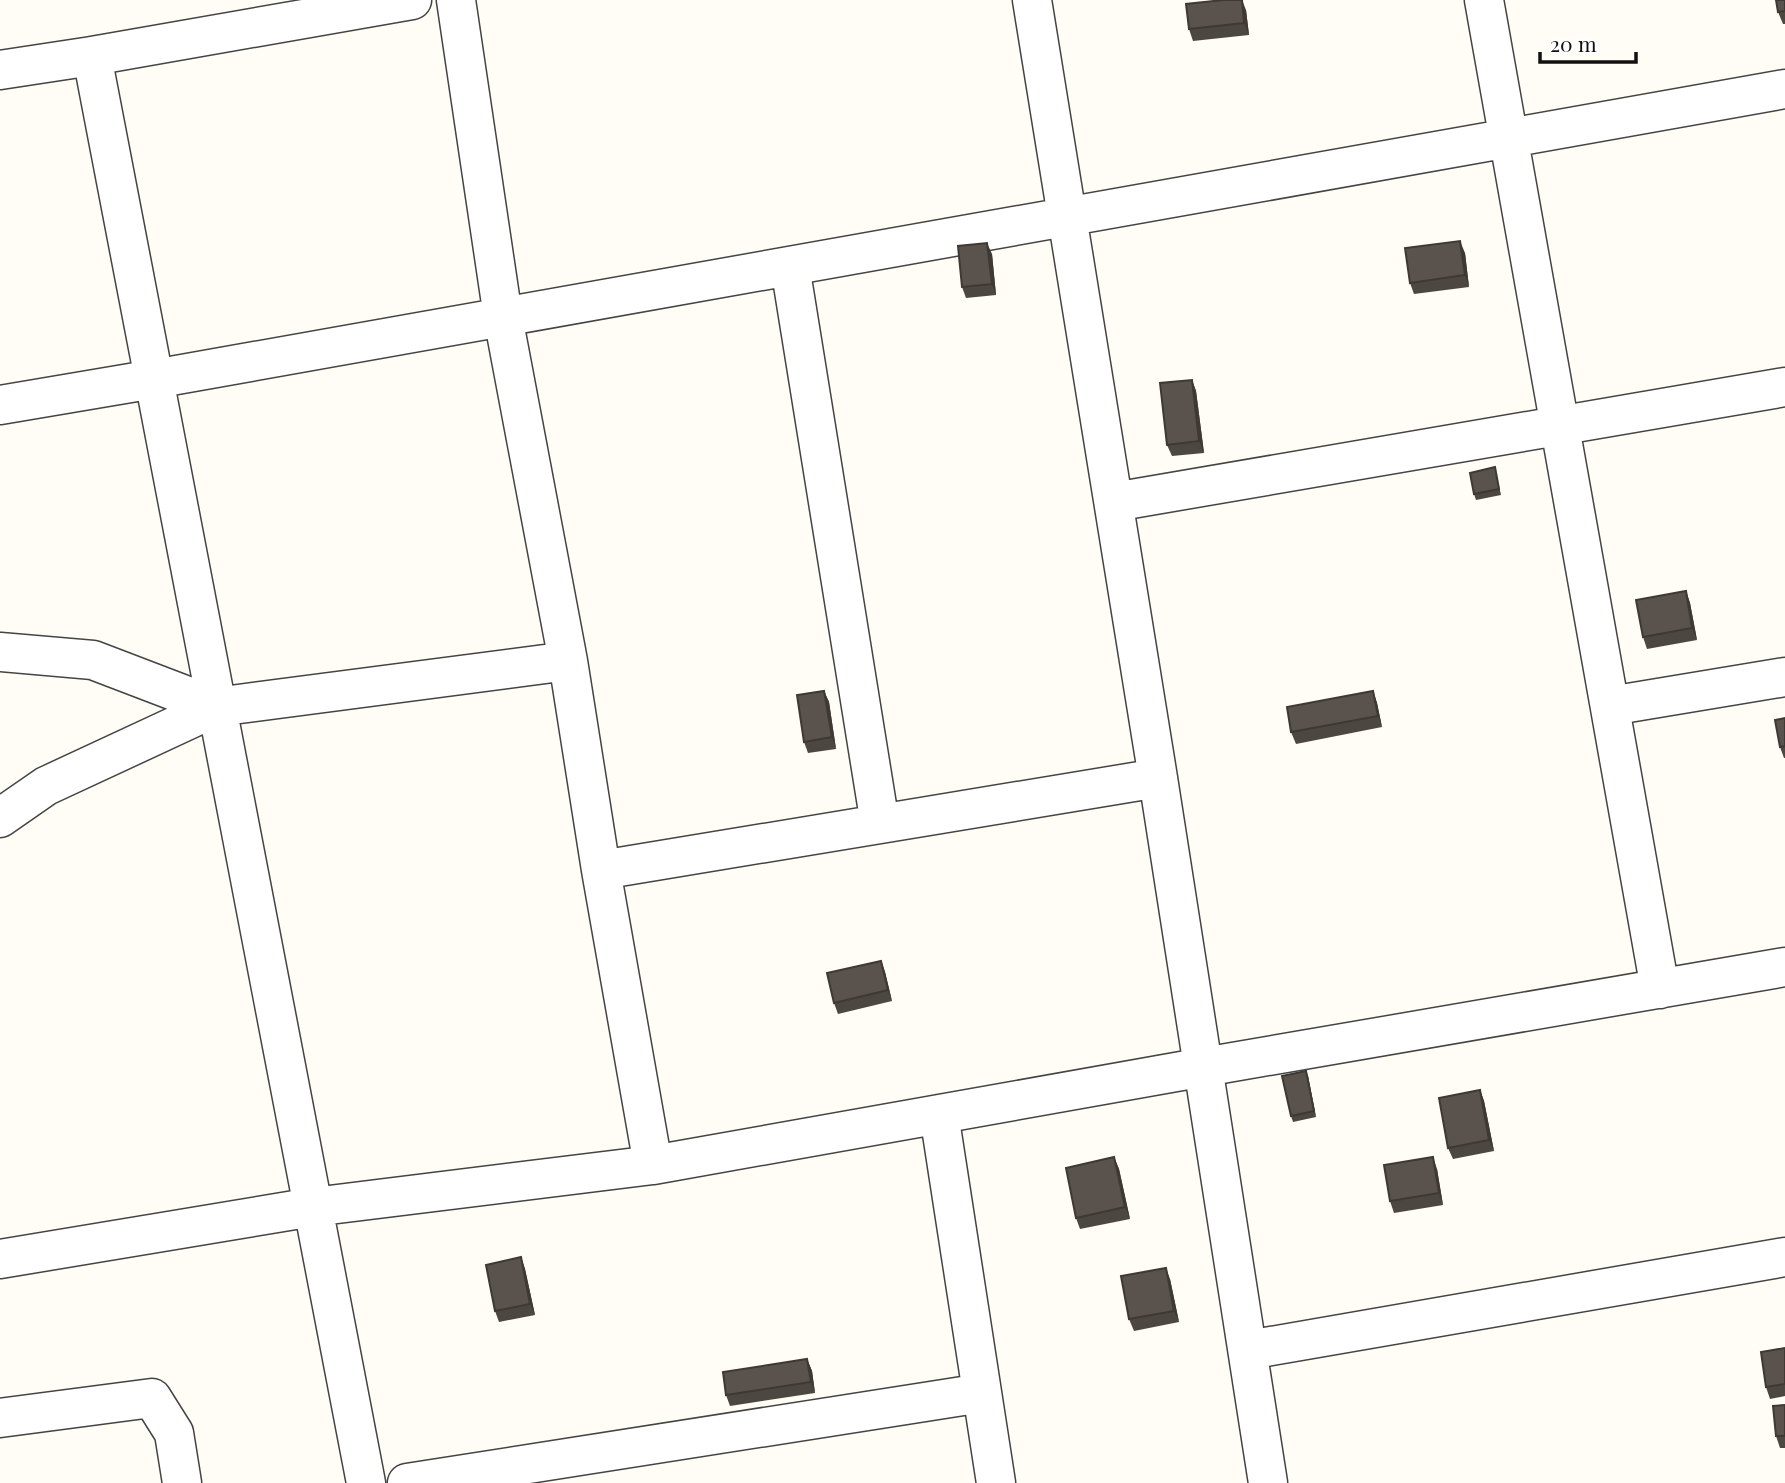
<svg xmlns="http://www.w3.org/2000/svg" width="1785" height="1483" font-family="'Playfair Display',serif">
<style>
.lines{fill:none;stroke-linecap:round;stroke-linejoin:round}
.minor-casing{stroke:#444;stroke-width:41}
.minor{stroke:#fff;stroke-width:38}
.wall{fill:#4d4742}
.shaded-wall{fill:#3f3936}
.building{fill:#5a524d;stroke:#3f3936;stroke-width:2}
</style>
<rect width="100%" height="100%" fill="#fffdf5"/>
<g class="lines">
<defs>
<path id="minor" d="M456 0 503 317 568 661 601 870 653 1165
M1032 0 1158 778 1268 1483
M1484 0 1660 989
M92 56 366 1483
M0 70 92 56 412 0
M790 266 880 824
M0 405 154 379 1785 89
M1114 502 1785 387
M0 652 93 660 216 707
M1610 706 1785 677
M0 818 46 786 216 707 568 661
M601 870 1158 778
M939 1114 996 1483
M0 1259 313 1207 653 1165 1204 1067 1785 967
M1248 1350 1785 1257
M0 1418 152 1398 174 1433 182 1483
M407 1483 982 1393"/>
</defs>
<!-- minor casing -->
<use href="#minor" class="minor-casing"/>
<!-- minor -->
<use href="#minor" class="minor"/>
</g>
<!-- wall -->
<path class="wall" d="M1785 0V24H1783L1778 12Z
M1246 10 1249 35 1193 41 1189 29Z
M1465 253 1469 287 1414 294 1410 283Z
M992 254 996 295 966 298 962 287Z
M1192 380 1196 391 1204 453 1172 456 1167 445Z
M1495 467 1501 495 1476 500 1474 494Z
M1686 591 1690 603 1697 640 1647 649 1643 637Z
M824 691 829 702 836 749 808 753 804 742Z
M1373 691 1377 703 1382 727 1296 744 1291 732Z
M1785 718V758H1784L1780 747Z
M881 961 885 972 892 1001 838 1014 834 1003Z
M1308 1076 1316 1117 1293 1122 1291 1116Z
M1480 1090 1484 1101 1494 1151 1453 1159 1448 1148Z
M1114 1157 1119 1169 1130 1219 1080 1229 1076 1218Z
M1437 1169 1443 1205 1394 1213 1390 1201Z
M521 1257 525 1269 535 1315 499 1322 495 1311Z
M1170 1279 1179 1322 1134 1331 1129 1319Z
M1785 1348V1396L1770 1399 1766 1387Z
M807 1359 812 1371 815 1393 730 1406 726 1395Z
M1785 1405V1448H1780L1776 1436Z"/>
<!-- shaded-wall -->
<path class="shaded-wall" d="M1242 0 1246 10 1249 35 1244 23Z
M1460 241 1465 253 1469 287 1465 275Z
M987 243 992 254 996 295 992 284Z
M1192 380 1196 391 1204 453 1199 441Z
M1686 591 1690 603 1697 640 1692 628Z
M824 691 829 702 836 749 832 737Z
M1373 691 1377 703 1382 727 1378 716Z
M881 961 885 972 892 1001 888 990Z
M1306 1071 1308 1076 1316 1117 1314 1111Z
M1480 1090 1484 1101 1494 1151 1489 1140Z
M1114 1157 1119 1169 1130 1219 1125 1207Z
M1433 1157 1437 1169 1443 1205 1439 1193Z
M521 1257 525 1269 535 1315 530 1304Z
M1166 1268 1170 1279 1179 1322 1174 1311Z
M807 1359 812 1371 815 1393 811 1382Z"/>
<!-- building -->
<path class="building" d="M1223 0H1242L1244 23 1189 29 1186 4Z
M1776 0H1785V11L1778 12Z
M1460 241 1465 275 1410 283 1405 248Z
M987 243 992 284 962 287 958 246Z
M1192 380 1199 441 1167 445 1160 383Z
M1495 467 1499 489 1474 494 1470 473Z
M1686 591 1692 628 1643 637 1636 600Z
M824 691 832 737 804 742 797 695Z
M1373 691 1378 716 1291 732 1287 707Z
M1785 718V746L1780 747 1775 720Z
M881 961 888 990 834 1003 827 973Z
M1306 1071 1314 1111 1291 1116 1282 1076Z
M1480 1090 1489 1140 1448 1148 1439 1098Z
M1114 1157 1125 1207 1076 1218 1066 1168Z
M1433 1157 1439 1193 1390 1201 1384 1165Z
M521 1257 530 1304 495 1311 486 1265Z
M1166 1268 1174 1311 1129 1319 1121 1276Z
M1785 1348V1384L1766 1387 1761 1352Z
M807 1359 811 1382 726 1395 723 1372Z
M1785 1405V1436H1776L1773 1406Z"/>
<!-- scale -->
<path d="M1540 52v10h96v-10" fill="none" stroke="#111111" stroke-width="3.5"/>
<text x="1550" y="52" font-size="21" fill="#111111" stroke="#ffffff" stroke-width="5" paint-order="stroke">20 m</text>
</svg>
